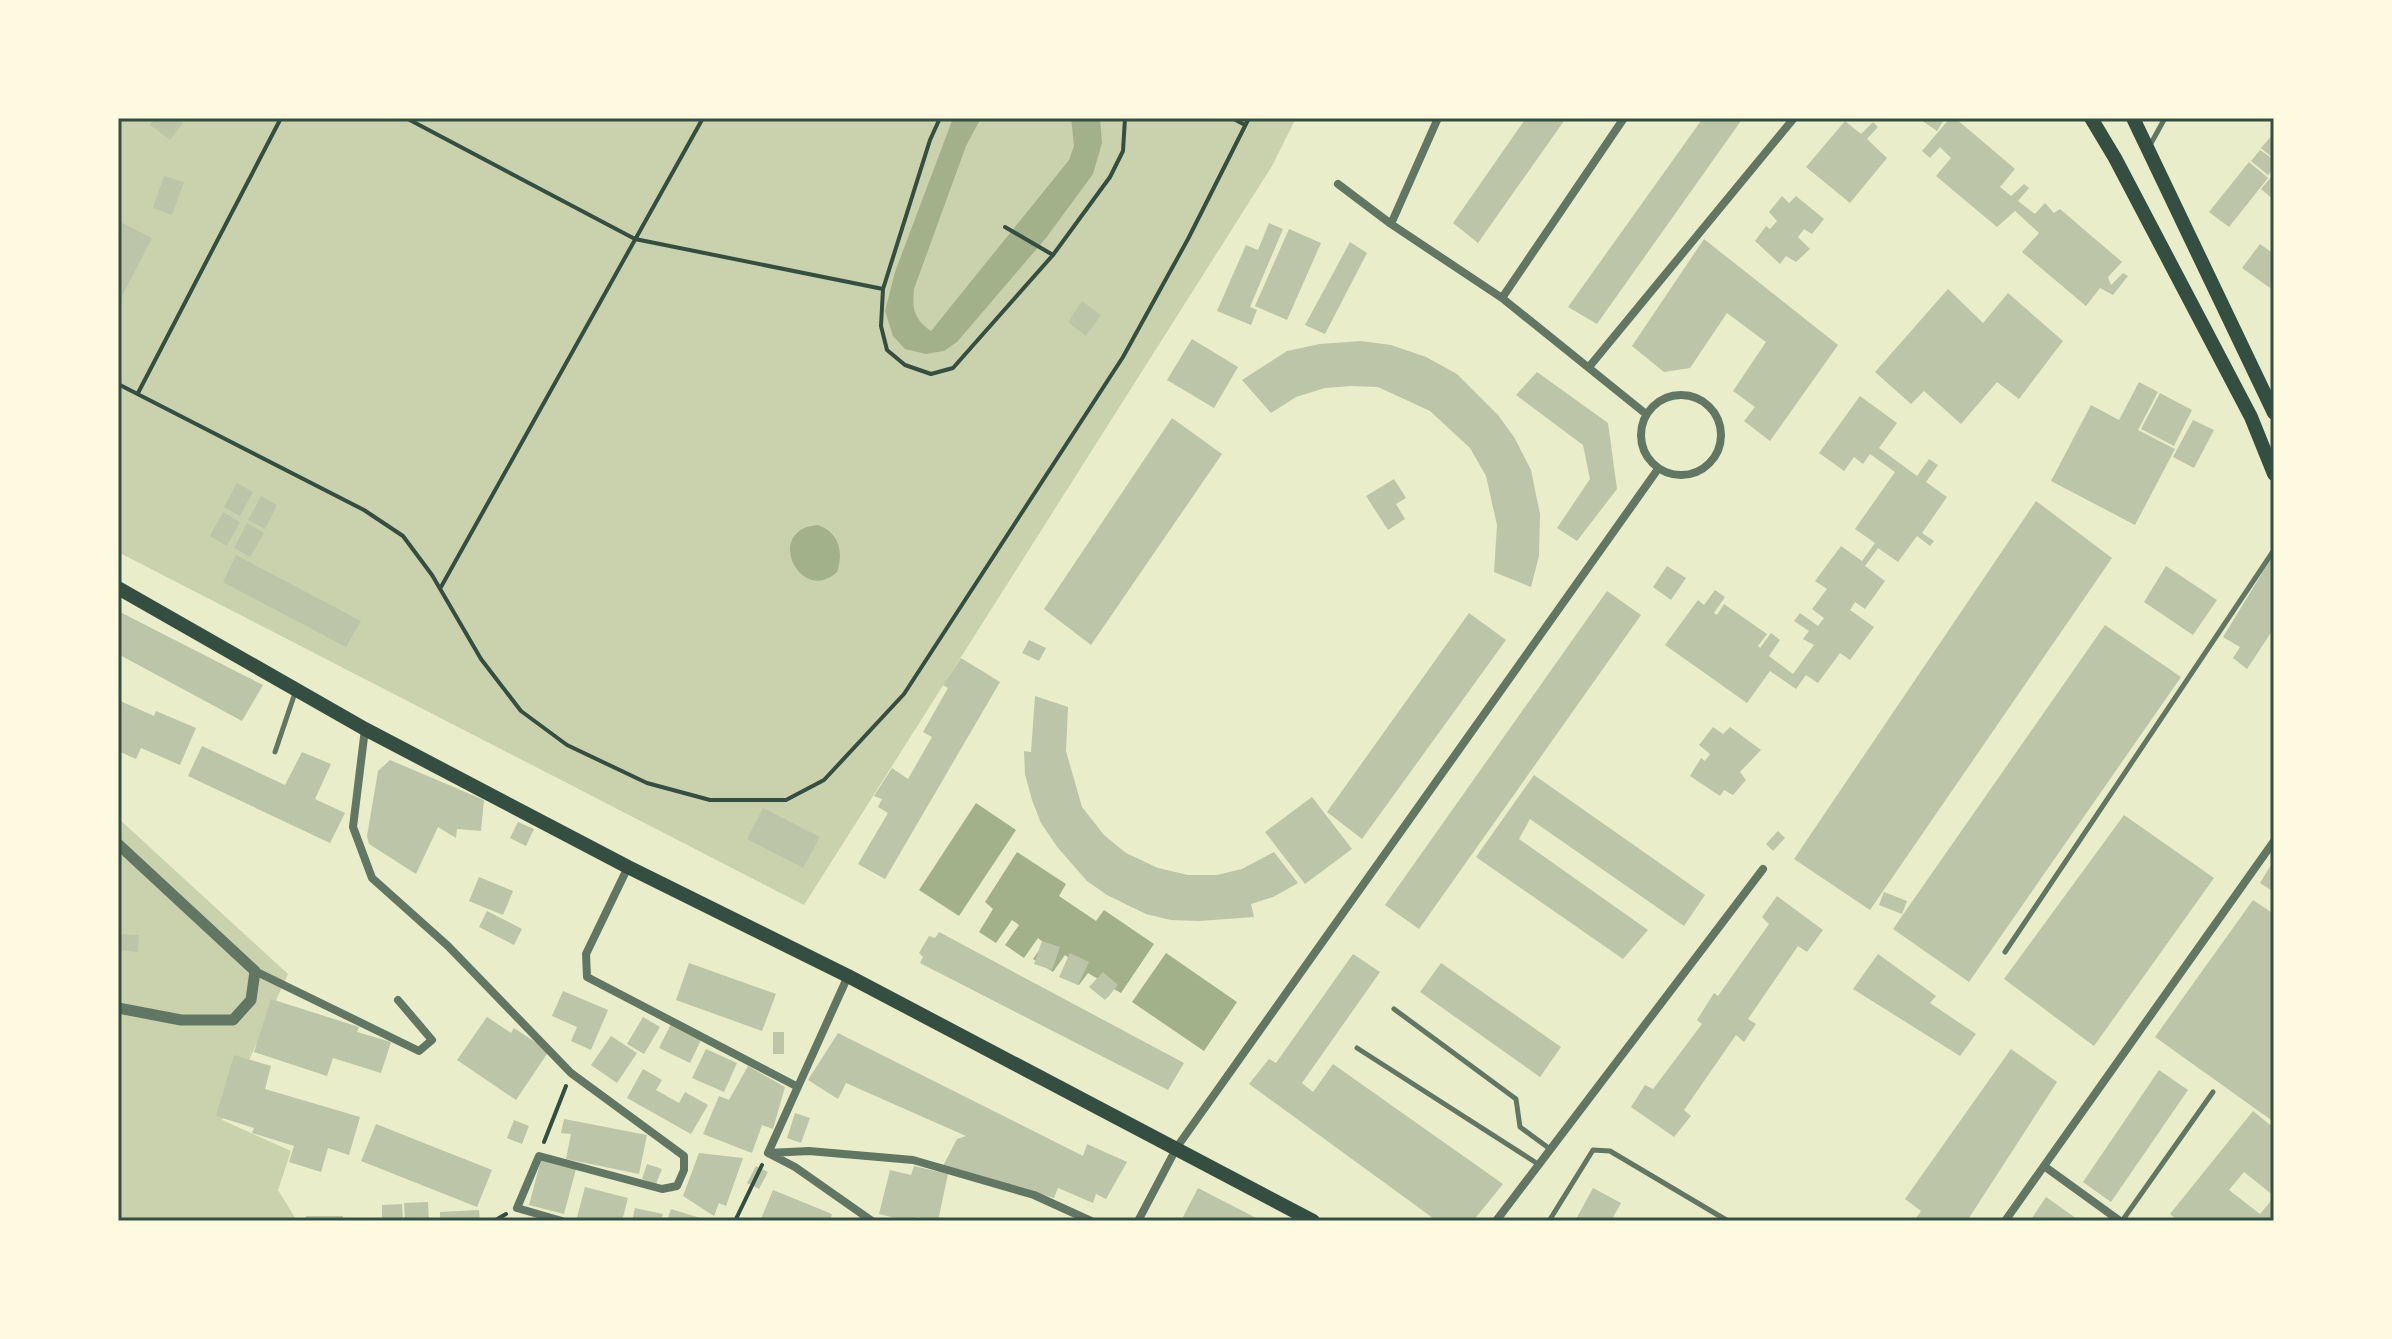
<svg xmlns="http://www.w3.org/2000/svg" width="2392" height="1339" font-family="'Source Sans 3',sans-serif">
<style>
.green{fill:#cad2ad}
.water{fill:#a3b18a}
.building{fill:#bcc5a7}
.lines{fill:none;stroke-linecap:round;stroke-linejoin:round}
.path{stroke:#344e41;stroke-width:4}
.service{stroke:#617663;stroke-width:5}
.minor{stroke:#617663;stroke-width:8}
.tertiary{stroke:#617663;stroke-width:11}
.primary{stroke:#344e41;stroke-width:14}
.neatline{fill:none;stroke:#344e41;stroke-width:3}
</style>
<rect width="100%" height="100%" fill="#e9edc9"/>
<!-- green -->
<path class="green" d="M118 118H1296L1272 166 804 905 118 552Z
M118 818 288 974 222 1120 291 1151 278 1190 297 1221H118Z"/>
<!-- water -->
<path class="water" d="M953 118H981L966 146 914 289C912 309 914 319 931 331L1069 160 1074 146 1071 118H1100L1102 143 1093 174 1046 238 957 342 944 351 926 354 905 349 893 336 885 311 895 272Z
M818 525C839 532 844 553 837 572 800 606 763 529 818 525Z
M976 803 1016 830 959 916 919 890Z
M1017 852 1066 884 1059 896 1096 921 1104 910 1154 944 1121 993 1114 989 1108 997 1093 988 1098 979 1088 973 1079 985 1062 974 1071 960 1065 955 1053 972 1033 959 1044 943 1038 938 1024 958 1005 945 1019 925 1012 920 996 943 979 932 993 909 985 902Z
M1166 953 1237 1002 1204 1051 1132 1002Z"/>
<!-- building -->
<path class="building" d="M155 118H176L183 123 170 140 150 125Z
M1526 118H1566L1478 243 1453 223Z
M1703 118H1743L1597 324 1568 307Z
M1918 118H1945L1937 131Z
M1950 118H1955L2015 169 2000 187 2011 196 2024 184 2029 188 2018 201 2035 214 2045 203 2054 213 2060 209 2122 262 2108 277 2111 285 2123 273 2128 276 2113 295 2100 288 2086 306 2022 252 2039 233 2015 211 1997 227 1936 176 1951 158 1940 147 1930 158 1922 151Z
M1845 121 1861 134 1873 122 1878 127 1867 139 1887 158 1850 203 1806 167Z
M2274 133V159L2261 148Z
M2260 150 2274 160V168L2268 175 2251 161Z
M2249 162 2268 178 2229 227 2209 212Z
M164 176 184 182 172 215 153 208Z
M2271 177 2274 179V200L2261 189Z
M1782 196 1789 203 1796 196 1824 219 1812 234 1804 229 1798 237 1810 249 1796 262 1786 256 1780 264 1755 241 1766 226 1770 229 1777 221 1769 212Z
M118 221 152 238 118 304Z
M1269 223 1283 229 1250 307 1257 310 1251 325 1217 311 1246 245 1258 250Z
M1289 229 1321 243 1287 320 1255 306Z
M1704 239 1838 345 1770 441 1744 421 1755 407 1733 391 1766 342 1727 313 1690 368 1664 372 1632 346Z
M1350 242 1367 253 1325 334 1305 325Z
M2260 244 2274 254V283L2270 288 2242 268Z
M1948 289 1983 323 2008 293 2063 341 2019 399 1997 382 1961 424 1924 391 1911 404 1875 372Z
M1082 301 1101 315 1086 336 1068 322Z
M1192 339 1238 367 1214 408 1167 380Z
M1361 341 1391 345 1426 357 1457 374 1498 415 1514 437 1531 470 1540 514 1539 556 1531 587 1494 572 1497 525 1486 476 1470 448 1430 411 1378 387 1351 386 1325 388 1296 397 1271 413 1242 380 1287 351 1320 344Z
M1537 372 1608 423 1617 489 1577 541 1557 528 1590 479 1583 445 1516 395Z
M2139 382 2158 392 2138 430 2175 449 2135 525 2051 481 2091 405 2119 420Z
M2160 393 2192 410 2174 446 2141 429Z
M1860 396 1897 423 1879 448 1917 476 1929 459 1938 465 1926 482 1947 497 1922 533 1934 541 1930 546 1917 536 1898 562 1878 548 1865 566 1885 581 1865 609 1855 602 1850 610 1874 627 1850 660 1840 653 1818 683 1806 675 1796 689 1770 671 1747 703 1665 645 1698 600 1704 605 1715 590 1725 597 1714 613 1717 615 1724 604 1767 634 1758 646 1760 648 1771 633 1780 640 1769 656 1793 674 1814 645 1803 639 1809 631 1794 621 1800 613 1818 626 1824 618 1812 609 1827 589 1815 581 1841 546 1862 561 1875 543 1855 529 1895 472 1870 454 1863 464 1854 457 1844 471 1819 453Z
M1172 418 1222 454 1091 645 1044 609Z
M2193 420 2214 430 2194 468 2173 457Z
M1394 479 1406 498 1396 504 1405 519 1388 530 1366 496Z
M237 483 253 492 240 516 224 507Z
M261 496 277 505 265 529 248 520Z
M2036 501 2112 558 1870 910 1794 859Z
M223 512 240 522 227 546 210 536Z
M247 523 264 533 250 557 234 548Z
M236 555 361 621 346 647 223 582Z
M2272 557 2274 628 2247 669 2233 658 2240 647 2223 637Z
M1667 566 1686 578 1671 600 1653 587Z
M2166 566 2217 600 2193 635 2144 602Z
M1607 591 1641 615 1419 929 1385 905Z
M118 611 263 685 242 721 118 654Z
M1469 613 1506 640 1362 839 1327 812Z
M2105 625 2181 677 1969 982 1893 929Z
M1029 640 1046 648 1039 661 1022 653Z
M961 658 1000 682 885 879 858 864 888 813 878 807 882 799 874 796 892 768 908 779 932 737 923 732 948 688 943 685Z
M1035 696 1068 707 1066 751 1082 807 1104 835 1126 853 1158 868 1188 875H1217L1242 869 1274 852 1298 883 1273 897 1251 904 1254 917 1199 921 1171 920 1146 914 1107 895 1087 881 1058 848 1041 823 1032 800 1025 774 1024 751 1031 752Z
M118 700 154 716 156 711 196 728 180 765 141 748 136 759 118 751Z
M1713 727 1723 734 1730 727 1761 750 1740 772 1746 780 1733 795 1724 790 1720 796 1690 776 1701 758 1705 761 1710 754 1699 745Z
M202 746 285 785 302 752 331 764 315 799 345 813 330 843 188 776Z
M390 760 484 800 481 831 457 829 456 838 438 827 416 874 369 844 367 836 378 771Z
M1534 775 1705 895 1684 926 1530 819 1519 839 1648 930 1623 959 1476 857Z
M1312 797 1352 849 1305 884 1265 832Z
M763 808 820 837 803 868 747 839Z
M2124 815 2214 878 2094 1046 2004 979Z
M518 822 534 829 526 846 510 838Z
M1778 831 1785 838 1773 851 1766 844Z
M2274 860V892L2260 883Z
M479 877 513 891 503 915 469 901Z
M1884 892 1907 901 1902 914 1879 905Z
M1777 896 1823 930 1807 952 1798 946 1748 1019 1756 1024 1744 1042 1736 1035 1684 1110 1691 1116 1674 1137 1631 1107 1645 1085 1653 1089 1702 1024 1697 1020 1714 993 1718 996 1769 924 1762 917Z
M2253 900 2274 914V1122L2155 1037Z
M487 911 522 929 514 945 479 927Z
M939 932 1184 1063 1168 1090 920 963 923 957 919 953 929 936 935 938Z
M118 934 139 935 138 952 118 950Z
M1042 941 1060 947 1052 970 1034 964Z
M1070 953 1089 962 1078 985 1059 977Z
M1353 954 1380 972 1302 1083 1313 1092 1333 1064 1503 1184 1473 1221H1437L1249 1084 1269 1059 1276 1063Z
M1878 954 1936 996 1930 1003 1976 1034 1960 1056 1853 989Z
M689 963 776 994 762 1031 676 1000Z
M1441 963 1561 1047 1540 1077 1420 992Z
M1103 972 1118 985 1105 1000 1089 987Z
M563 991 608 1010 591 1050 571 1041 577 1027 552 1016Z
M271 999 359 1027 357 1032 391 1042 381 1073 333 1058 327 1076 254 1052Z
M487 1017 511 1033 514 1028 549 1051 516 1100 457 1060Z
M643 1017 660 1027 644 1054 627 1044Z
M671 1024 702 1038 690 1063 659 1048Z
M773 1032H784V1054H773Z
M838 1033 1083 1156 1087 1144 1127 1162 1106 1199 1096 1194 1093 1203 1058 1188 1054 1198 943 1166 957 1139 966 1136 846 1083 838 1099 808 1080Z
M611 1036 637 1053 617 1083 591 1065Z
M706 1049 737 1063 724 1092 692 1078Z
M2011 1049 2057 1082 1967 1221H1914L1921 1211 1905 1199Z
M234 1055 271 1066 265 1089 360 1117 349 1155 328 1148 321 1172 289 1162 294 1146 252 1133 254 1128 216 1116Z
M748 1066 785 1087 773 1129 762 1125 752 1153 703 1134 719 1096 729 1100Z
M643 1069 662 1080 656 1090 679 1103 685 1092 708 1105 691 1134 627 1098Z
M2159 1070 2188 1090 2111 1202 2083 1182Z
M2253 1111 2274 1128V1196L2244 1172 2229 1190 2260 1214 2274 1197V1221H2178L2170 1214Z
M795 1113 810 1118 801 1143 787 1138Z
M564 1119 647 1135 639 1174 566 1159 571 1134 561 1133Z
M514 1120 529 1126 522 1144 507 1138Z
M376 1124 492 1170 477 1207 361 1161Z
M699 1153 743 1158 726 1206 719 1203 714 1216 683 1196Z
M541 1160 576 1169 564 1214 529 1205Z
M647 1164 662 1169 656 1184 642 1179Z
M756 1166 768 1172 759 1189 747 1183Z
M914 1166 948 1174 938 1221 917 1217 916 1221H907L879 1214 890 1170 911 1175Z
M585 1187 628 1198 622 1221H576Z
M1198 1188 1262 1221H1181Z
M1593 1188 1621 1203 1611 1221H1575Z
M773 1190 832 1214 830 1221H760Z
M2046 1197 2080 1221H2030Z
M428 1202 429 1221H405L404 1203Z
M402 1204 403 1221H382V1205Z
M635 1208 663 1214 661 1221H632Z
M671 1209 707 1220V1221H667Z
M479 1210 480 1221H440V1212Z
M306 1216H343V1221H306Z"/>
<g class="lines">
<!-- path -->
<path class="path" d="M406 118 635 239 883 289
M940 118 930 140 883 289 881 326 887 350 905 365 931 374 953 368 1053 255 1110 177 1123 151 1125 118
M1232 118 1245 125
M1005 227 1053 255
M118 384 364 510 403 536 432 575 481 659 521 711 567 745 647 783 710 800H786L824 780 904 694 1123 357 1188 239 1249 118
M138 393 281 118
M441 587 703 118
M544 1142 566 1086
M494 1221 506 1214
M735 1221 762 1165"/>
<!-- service -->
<path class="service" d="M2149 147 2165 118
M275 752 296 690
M2005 952 2274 550
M1394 1009 1516 1099 1520 1127 1550 1149
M1357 1048 1538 1164
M1549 1221 1593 1150 1610 1151 1728 1221
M2122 1221 2213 1092"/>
<!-- minor -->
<path class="minor" d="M1338 184 1391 224 1502 298 1646 414
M1391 224 1438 118
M1502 298 1624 118
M1589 367 1794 118
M1641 435a40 40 0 1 1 80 0a40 40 0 1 1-80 0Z
M365 729 353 827 372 878 448 946 571 1073 684 1156V1170L677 1186 662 1189 539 1156 517 1208 562 1221
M628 867 586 954 587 977 798 1087
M255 971 419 1051 432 1040 398 1000
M768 1153 848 976
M2044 1166 2120 1221
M872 1221 795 1167 768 1153 809 1151 913 1160 1034 1195 1091 1221
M1138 1221 1177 1147 1658 469
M1496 1221 1763 869
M2005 1221 2274 841"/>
<!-- tertiary -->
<path class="tertiary" d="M118 844 255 971 251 1000 233 1020H181L118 1008"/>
<!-- primary -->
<path class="primary" d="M2091 118 2115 158 2251 417 2274 474
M2133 118 2274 413
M118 588 365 729 628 867 848 976 1313 1221"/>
</g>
<!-- border -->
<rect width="2392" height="1339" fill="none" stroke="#fefae0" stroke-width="240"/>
<rect x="120" y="120" width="2152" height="1099" class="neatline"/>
</svg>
